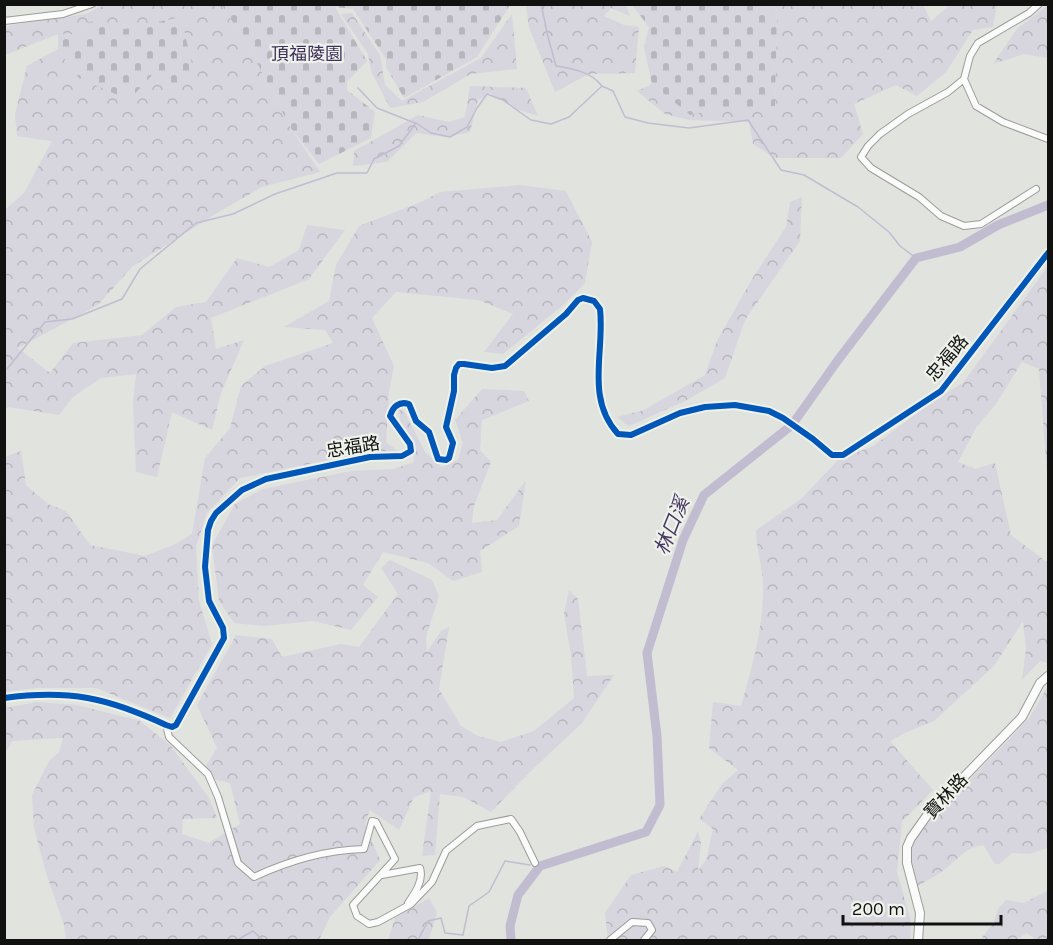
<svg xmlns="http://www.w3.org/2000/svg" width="1053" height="945" font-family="Karla,'Noto Sans TC',sans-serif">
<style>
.forest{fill:url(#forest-crowns)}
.cemetery{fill:url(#cemetery-stones)}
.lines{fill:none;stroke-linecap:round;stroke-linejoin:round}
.stream{stroke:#c2bcd1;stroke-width:1.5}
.river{stroke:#c2bcd1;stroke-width:9}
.minor-casing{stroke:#9c9d99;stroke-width:8}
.major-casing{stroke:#9c9d99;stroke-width:10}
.minor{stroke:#fafbfa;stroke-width:6}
.major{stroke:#fafbfa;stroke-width:8}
.cycleway-casing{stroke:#eef2ea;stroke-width:10}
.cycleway{stroke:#0057b8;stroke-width:6}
.labels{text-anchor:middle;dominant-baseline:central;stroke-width:4.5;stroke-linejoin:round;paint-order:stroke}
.park-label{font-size:18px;fill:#3e2f5b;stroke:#eef2ea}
.street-label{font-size:18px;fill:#111210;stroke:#eef2ea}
.water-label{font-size:20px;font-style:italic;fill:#473865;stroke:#eef2ea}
</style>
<defs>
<pattern id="forest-crowns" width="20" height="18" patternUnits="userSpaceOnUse" patternTransform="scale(1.5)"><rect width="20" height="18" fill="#d7d5de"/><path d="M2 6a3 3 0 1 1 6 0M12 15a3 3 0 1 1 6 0" fill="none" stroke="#b8b6bd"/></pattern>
<pattern id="cemetery-stones" width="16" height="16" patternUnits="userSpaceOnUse" patternTransform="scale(1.5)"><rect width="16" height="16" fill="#d7d5de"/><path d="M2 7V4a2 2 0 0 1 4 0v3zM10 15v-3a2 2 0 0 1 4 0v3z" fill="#b8b6bd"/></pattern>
</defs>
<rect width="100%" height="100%" fill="#e1e3de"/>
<!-- forest -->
<path class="forest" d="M104 5H222L251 51 290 127 320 172 262 187 222 210 133 266 98 305 18 348 50 373 73 343 142 335 176 307 206 302 237 258 269 267 299 250 307 225 345 230 309 279 211 318 216 349 244 340 221 393 212 430 172 412 157 477 136 472 133 402 136 374 101 378 73 397 59 415 8 407 5 409 4 211 24 193 52 141 17 136 15 114 27 66 58 49 79 78 152 75 181 87V18L106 33 81 23 86 35 58 34 5 55V29L11 25 86 14Z
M526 5H626L630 16 611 8 604 16 624 25 639 27 635 73 589 74 555 92 529 27Z
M763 5H923L931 21 950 5H997L993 27 973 30 946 72 917 96 896 85 854 104 863 134 841 158H775L753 144 749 122 689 120 665 114 637 91 652 84 690 115 712 109 775 105 777 15Z
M1048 5V58L1024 54 993 64 1017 29Z
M352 13 380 55 385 85 402 101 481 58 512 14 517 69 471 74 423 102 390 108 371 71 368 54 341 14Z
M470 86 526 88 538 116 516 109 490 93 478 100 470 132 447 137 416 133 387 162 353 166 354 151 418 115 449 122 465 117Z
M520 185 566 191 592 242 585 283 562 306 503 354 484 352 513 314 478 300 396 292 372 318 394 366 389 392 386 442 399 452 372 451 240 478 207 513 196 547 199 601 212 644 170 718 96 688H36L5 692V457L21 451 26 485 48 504 66 511 90 545 145 556 176 544 192 534 205 458 230 428 241 386 265 366 333 343 325 330 284 327 329 301 336 265 359 226 421 202 440 192Z
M802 197 800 241 745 320 725 378 685 401 629 426 617 417 644 410 705 375 717 341 752 279 786 227 790 202Z
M1048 266V486L1039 369 1022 362 996 404 977 426 958 462 975 469 995 463 1011 535 1048 563V663L1040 661 1022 680 1026 649 1023 621 994 666 934 721 907 732 890 741 933 790 902 822 897 871 911 922 910 940H608L605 913 631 875 664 866 677 872 698 831 701 843 698 871 706 860 713 829 699 819 722 784 738 770 709 748 713 702 741 706C752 667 764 626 763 586 763 567 756 549 756 530L801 499 838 460 873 446 932 402 963 383Z
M482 389 524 391 529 401 482 420 480 450 491 462 474 506 472 523 497 520 526 480 519 526 480 551 482 572 453 581 428 563 383 552 363 585 378 597 351 630 313 621 265 626 234 623 219 601 212 545 235 504 263 489 351 471 393 469 414 462 412 445 401 428 399 410 404 411 425 452 442 467 458 460 463 442 455 420Z
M390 560 432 580 439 596 426 637 427 652 441 631 449 627 439 689 461 726 478 736 501 742 534 731 574 698 571 655 564 614 569 590 578 599 587 676 614 675 582 723 533 769 491 812 463 797 440 794 435 855 422 856 431 791 414 797 399 830 370 810 365 824 380 860 330 917 319 940H66L64 925 46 873 34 828 32 795 49 761 59 752 63 738 12 741 5 754V708L37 702 77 705 140 721 170 745 209 798 217 818 183 819 182 834 209 843 240 824 230 783 209 778 203 770 217 748 197 705 236 635 272 639 282 657 341 644 359 647 398 594 381 568Z
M1048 686V848L1029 854 1012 853 999 864H995L984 846C967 844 953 865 940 873 932 878 923 883 915 887 908 859 906 858 920 832L1030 717Z
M1048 891V940H1036L1027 933 1015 940H980L994 922 998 909 1006 900 1023 903Z
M429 898 437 912 429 940H388L395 918Z"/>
<!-- cemetery -->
<path class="cemetery" d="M222 5 510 4V5L477 57 404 98 386 67V59L353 9 335 7 367 61 347 82V90L375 112 371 138 319 164 290 127 251 51Z
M632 5H763L777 14 775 106 712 109 690 115 652 84 644 48 649 27Z
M181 17 195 77 181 87 152 75 129 100 79 78 58 49V34L86 35 81 23 104 20 106 33Z"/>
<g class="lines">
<!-- stream -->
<path class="stream" d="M541 4 548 37 556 66C572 69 590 71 601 85
M358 88 377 108 415 123
M7 369 45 322 72 319 122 299 140 269 196 223 233 214 275 194 337 173H367L374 159 399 146 416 123 431 133 450 137 467 127 477 108 487 94 503 100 531 120 551 124 569 117 602 86 613 91 625 117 648 123 689 128 748 120 781 170 804 175 858 207 889 232 900 246 916 258
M539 866H540
M237 940 253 931 263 940
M418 940 428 921 441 918 445 933 463 935 469 906 489 892 505 861 530 865"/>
<!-- river -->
<path class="river" d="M511 940 510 926 518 895 540 866 646 832 660 805 657 736 647 653 683 540 704 495 792 425 838 360 916 258 960 247 998 225 1048 205"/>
<defs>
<path id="minor" d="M4 21 63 14 92 4
M964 79 976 106 1003 122 1048 139
M1036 189 981 224 964 226 941 216 919 197 871 168 861 157 868 146 880 134 908 114 948 92 964 79 970 56 978 43 1029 13 1039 4
M4 698C69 689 108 698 166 725L172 727 176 725 224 638 223 628 209 601 205 567 208 530 211 521 216 513 242 490 266 479 370 457 402 456 411 451 410 444 390 416C393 406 399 401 409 404L416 421 429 432 438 459 446 460 449 458 453 443 446 427 454 391V375L456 368 459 364H464L492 368 505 366 566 314 578 300 583 298 594 301 600 309C605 351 585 398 618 434L631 435 680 413 705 407 735 405 769 411 783 418 813 439 832 455H843L941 391 1048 253
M166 725 169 737 208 774 218 797 238 863 254 877C288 861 327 850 364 849L372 821 376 822 395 859 353 905 357 916 369 924 378 922 411 904 432 882 446 851 477 826 511 819 520 832 535 863
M382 875 420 868C424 880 415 893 408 903
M610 940 632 922 648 923 652 930 644 940"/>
<path id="major" d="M918 940 920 913 907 863V847L911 838 928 814 1022 717 1040 683 1048 676"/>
</defs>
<!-- minor casing -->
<use href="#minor" class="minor-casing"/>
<!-- major casing -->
<use href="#major" class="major-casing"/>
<!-- minor -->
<use href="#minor" class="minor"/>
<!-- major -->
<use href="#major" class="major"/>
<defs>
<path id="cycleway" d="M4 698C69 689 108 698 166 725L172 727 176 725 224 638 223 628 209 601 205 567 208 530 211 521 216 513 242 490 266 479 370 457 402 456 411 451 410 444 390 416C393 406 399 401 409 404L416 421 429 432 438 459 446 460 449 458 453 443 446 427 454 391V375L456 368 459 364H464L492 368 505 366 566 314 578 300 583 298 594 301 600 309C605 351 585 398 618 434L631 435 680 413 705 407 735 405 769 411 783 418 813 439 832 455H843L941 391 1048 253"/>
</defs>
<!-- cycleway casing -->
<use href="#cycleway" class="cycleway-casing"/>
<!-- cycleway -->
<use href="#cycleway" class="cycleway"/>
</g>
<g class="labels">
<!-- park labels -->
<g class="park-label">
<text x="307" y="54">頂福陵園</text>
</g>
<!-- street labels -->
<g class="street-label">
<text transform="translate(947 358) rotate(-50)">忠福路</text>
<text transform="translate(353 447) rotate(-9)">忠福路</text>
<text transform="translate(946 796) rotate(-47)">寶林路</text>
</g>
<!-- water labels -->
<g class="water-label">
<text transform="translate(672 526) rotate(-68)">林口溪</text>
</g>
</g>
<!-- border -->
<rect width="1053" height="945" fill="none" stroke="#111210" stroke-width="12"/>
<!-- scale -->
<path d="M843 915v9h158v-9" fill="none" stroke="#111210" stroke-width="3"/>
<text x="852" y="915" font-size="18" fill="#111210" stroke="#eef2ea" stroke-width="4.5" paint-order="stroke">200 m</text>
</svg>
